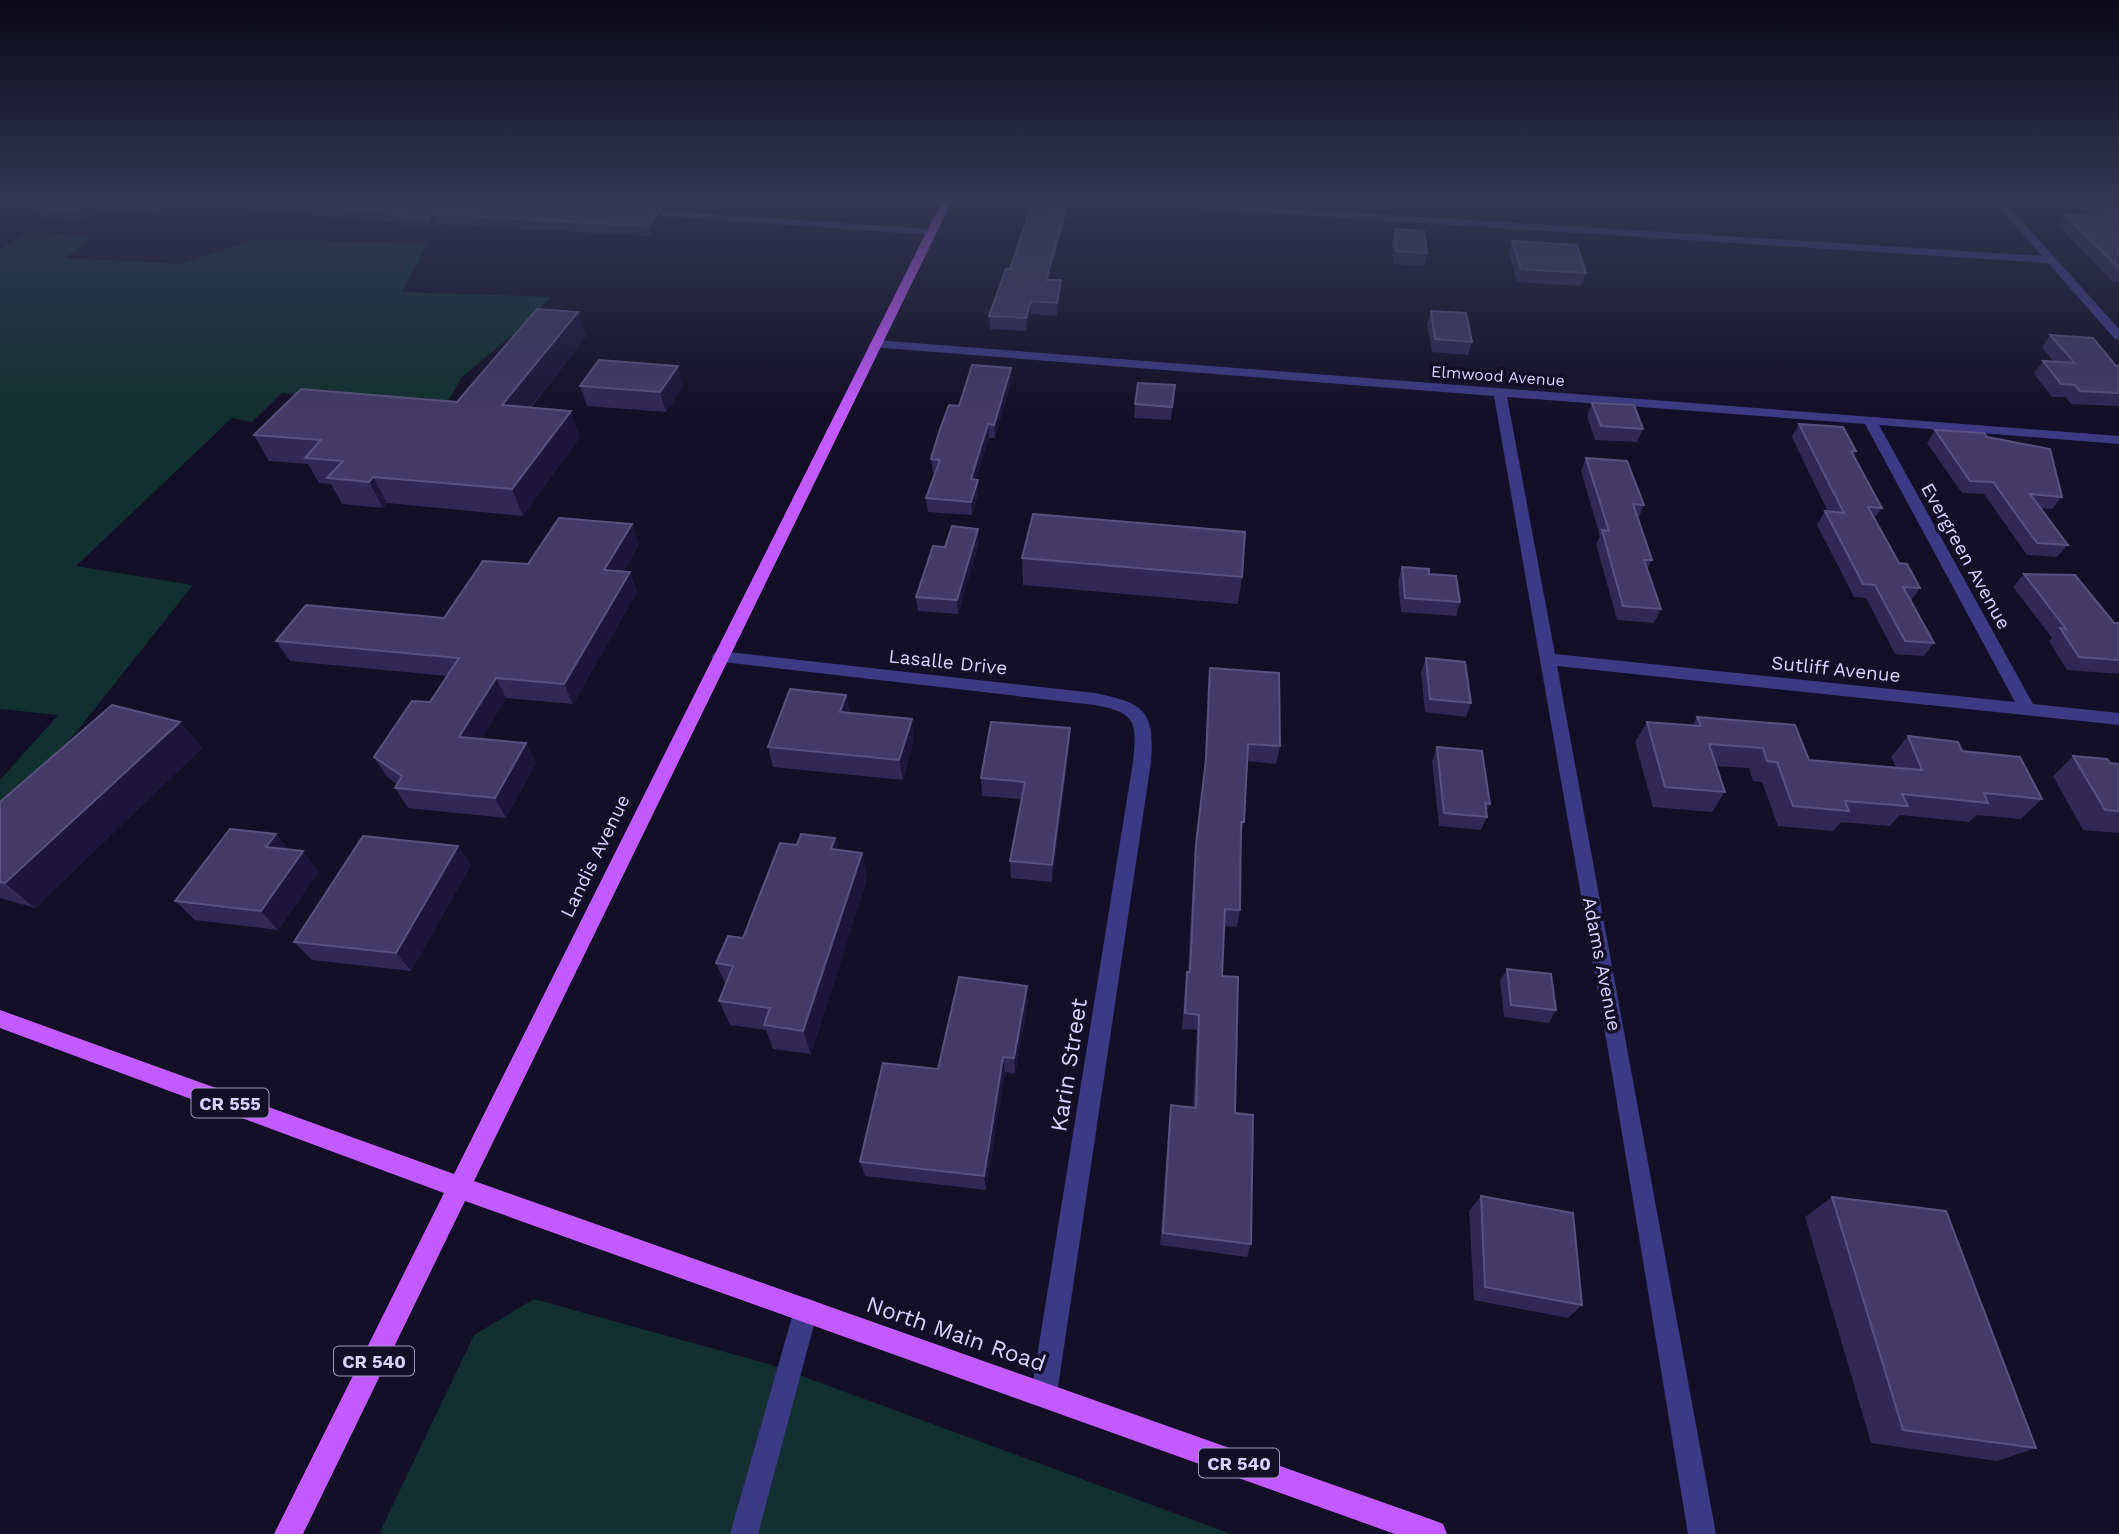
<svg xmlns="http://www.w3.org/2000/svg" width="2119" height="1534" font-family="'Work Sans',sans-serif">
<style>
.green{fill:#12302f}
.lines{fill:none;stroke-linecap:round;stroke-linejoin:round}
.street{fill:#3d3a85;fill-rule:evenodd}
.primary{fill:#c25bff;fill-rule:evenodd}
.wall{fill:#312854}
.shaded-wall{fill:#1d163a}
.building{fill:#433a66;stroke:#5a527e;stroke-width:2}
.labels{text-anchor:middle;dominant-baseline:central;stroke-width:7;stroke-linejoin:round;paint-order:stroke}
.far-street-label{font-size:16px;fill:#d9d4ff;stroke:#130f26}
.shield{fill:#130f26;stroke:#9e99be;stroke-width:2}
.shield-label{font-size:18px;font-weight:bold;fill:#d9d4ff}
.street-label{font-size:19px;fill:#d9d4ff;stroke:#130f26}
.near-street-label{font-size:23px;fill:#d9d4ff;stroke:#130f26}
</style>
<rect width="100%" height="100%" fill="#130f26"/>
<!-- green -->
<path class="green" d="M27 231 92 237 66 258 182 264 257 239 427 244 402 292 551 297 521 328 462 377 441 413 282 393 252 422 232 418 76 566 193 585 0 828V780L58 715 0 709V250Z
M534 1299 772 1365 1231 1534H379L474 1335Z"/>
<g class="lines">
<!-- street -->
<path class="street" d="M1119 201H1171L2042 256 1994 201H2004L2119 329V340L2115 339 2048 263 1124 204Z
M638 209 931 229 936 232 931 235 634 214V210Z
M875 340 2119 436V444L1879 425 2033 704 2119 713V725L1557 666 1716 1534H1688L1613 1079 1494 396 871 347 869 344ZM1507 397 1865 424 2015 702 1555 654Z
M720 651 1095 693C1144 703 1155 710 1151 762L1057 1394 1053 1403 1044 1407 1035 1403 1031 1394 1133 762C1137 722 1137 713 1095 705L714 661 712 657 714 653Z
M806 1298 815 1301 818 1310 758 1534H730L794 1310 797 1301Z"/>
<!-- primary -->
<path class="primary" d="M942 201H952L474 1181 1433 1520 1443 1524 1447 1534H1395L465 1201 303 1534H274L444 1193 0 1028V1010L454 1174Z"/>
</g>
<!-- wall -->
<path class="wall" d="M46 201H543L664 219 650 236 437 224 433 229 402 227 400 223 309 215 308 212 182 206 168 215 99 210 84 220 41 218 35 208Z
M562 201H678L672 209Z
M2073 201H2119V282H2113L2058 226 2065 215 2088 216Z
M1066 221 1049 280 1061 293 1057 316 1031 314 1026 331 990 329 989 316 1010 269Z
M1395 229 1427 253 1424 266 1393 264 1392 242Z
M1512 241 1586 273 1581 286 1517 282 1509 254Z
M1431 311 1472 342 1468 355 1432 352 1427 324Z
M578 312 586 336 531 408 580 437 523 516 387 503 383 508 342 504 331 484 319 483 308 464 269 461 254 435 457 402Z
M2050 335 2116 366H2119V406L2071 404 2066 397H2052L2034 374 2043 361 2054 362 2042 348Z
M1011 368V381L995 438H989L976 480H978V494L972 515 928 512 926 498 935 473H933L931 459 959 406Z
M1175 385 1171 420 1134 418 1135 404Z
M580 386H683L666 412 587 406Z
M1592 403 1643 429 1637 442 1595 440 1587 416Z
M1799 424 1856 451 1854 456 1882 508 1874 519 1899 563 1920 588 1911 601 1934 643 1924 656 1895 654 1866 598 1854 597 1817 525 1825 511 1828 512 1792 437Z
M1935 430 1987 437 2062 497 2052 509 2040 508 2068 545 2057 557 2027 555 1984 494 1962 493 1927 443Z
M1586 458 1644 505 1638 519 1652 560 1647 569 1661 609 1654 623 1617 620 1596 544 1600 536 1581 471Z
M979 542 958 614 918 611 916 597 945 547Z
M639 544 623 572H630L637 592 573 704 506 698 481 739 526 743 536 763 506 818 408 808 395 788 397 784 387 777 374 757 430 702 447 676 290 661 276 641 444 618 528 564Z
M1022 558 1242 577 1238 604 1023 585Z
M1402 567 1429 574 1460 602 1456 616 1401 612 1398 581Z
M2024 574 2114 623H2119V674L2067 670 2049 641 2052 638 2013 587Z
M1426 658 1471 703 1466 717 1425 712 1421 672Z
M1210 668 1280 746 1276 764 1247 761 1244 822 1241 839 1240 910 1237 927 1224 926 1222 976 1235 1113 1251 1244 1247 1257 1160 1245 1169 1120 1171 1105 1193 1108 1197 1030 1182 1029 1185 988 1187 972H1188L1194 861 1204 778 1208 686Z
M846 695 850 713 914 739 903 780 773 767 768 747Z
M1697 717 1809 760 1896 767 1891 757 1908 736 1962 751 2042 799 2021 819 1977 815 1969 822 1900 815 1890 826 1841 822 1833 831 1778 826 1762 782 1753 781 1749 768 1716 766 1725 792 1712 812 1653 807 1635 742 1647 722 1692 726Z
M180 722 202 748 35 908 0 898V802Z
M1069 746 1052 882 1011 878 1010 861 1022 799 982 796 981 778Z
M1437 747 1490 804 1486 812 1487 817 1481 830 1439 826 1432 761Z
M2073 756 2119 764V833L2083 830 2053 776Z
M835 838 838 850 862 853 867 879 811 1054 773 1049 766 1030 730 1025 719 1001 726 985 716 963 743 938 797 845Z
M289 850 319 871 278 930 195 920 175 901Z
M471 865 411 971 312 960 294 942Z
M1507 969 1556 1010 1549 1023 1504 1017 1500 981Z
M1028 1002 1015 1074 1005 1072 986 1190 865 1176 860 1162 938 1069Z
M1481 1196 1582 1305 1568 1318 1474 1300 1469 1211Z
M1832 1197 2036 1448 1997 1461 1871 1443 1805 1217Z"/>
<!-- shaded-wall -->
<path class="shaded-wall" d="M92 201H93L99 210 84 220 78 210Z
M168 201H179L182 206 168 215 162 205Z
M670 201H678L672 209Z
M661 209 664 219 650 236 648 226Z
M1066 209V221L1046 292V280Z
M433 214 437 224 433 229 429 218Z
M1061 280V293L1057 316V303Z
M1031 301V314L1026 331V318Z
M578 312 586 336 512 431 502 405Z
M678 366 683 386 666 412 660 392Z
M1011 368V381L995 438 994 425Z
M571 411 580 437 523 516 512 489Z
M988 424 989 438 972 493 971 479Z
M373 477 387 503 383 508 369 482Z
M978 480V494L972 515 971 502Z
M632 524 639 544 612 590 604 570Z
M978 529 979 542 958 614 957 600Z
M630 572 637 592 573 704 564 684Z
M496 678 506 698 471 757 459 737Z
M846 695 850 715 840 712Z
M912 719 914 739 903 780 899 760Z
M180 722 202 748 35 908 5 883Z
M1070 728 1069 746 1052 882V865Z
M526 743 536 763 506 818 495 798Z
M276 834 292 853 266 847Z
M835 838 841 864 831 849Z
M458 846 471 865 411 971 396 953Z
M303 851 319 871 278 930 261 911Z
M862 853 867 879 811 1054 803 1031Z
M1027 986 1028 1002 1015 1074 1014 1058Z
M1003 1057 1005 1072 986 1190 984 1176Z"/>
<!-- building -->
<path class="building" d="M46 201H92L78 210 35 208Z
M103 201H168L162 205Z
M286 201H543L661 209 648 226 433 214 429 218 398 217 402 213 305 205 308 202Z
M2092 201H2119V268L2065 215 2108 217Z
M1031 207 1066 209 1046 280H1061L1057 303 1031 301 1026 318 989 316 1006 269H1010Z
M1395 229 1424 231 1427 253 1396 251Z
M1512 241 1577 245 1586 273 1521 269Z
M537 309 578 312 502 405 571 411 512 489 373 477 369 482 327 478 343 461 305 458 321 440 254 435 301 389 457 402Z
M1431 311 1466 313 1472 342 1435 339Z
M2050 335 2093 338 2116 366H2119V393L2080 391 2075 385 2061 384 2043 361 2075 363Z
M599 360 678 366 660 392 580 386Z
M972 365 1011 368 994 425 988 424 971 479 978 480 971 502 926 498 940 460 931 459 940 429 949 405 959 406Z
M1138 383 1175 385 1172 407 1135 404Z
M1592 403 1634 405 1643 429 1601 426Z
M1799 424 1843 427 1856 451H1851L1882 508 1868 507 1899 563 1907 564 1920 588 1903 587 1934 643 1905 641 1875 585 1863 584 1825 511 1844 513Z
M1935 430 1984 433 1987 437 2050 449 2062 497 2030 494 2068 545 2037 543 1993 482 1970 481Z
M1586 458 1627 461 1644 505 1633 504 1652 560H1644L1661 609 1623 606 1602 530 1609 531Z
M1033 514 1245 532 1242 577 1022 558Z
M559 518 632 524 604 570 630 572 564 684 496 678 459 737 526 743 495 798 395 788 402 776 374 757 412 701 430 702 459 658 276 641 306 605 444 618 483 561 528 564Z
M952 526 978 529 957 600 916 597 933 546 945 547Z
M1402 567 1429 569V574L1456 576 1460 602 1405 598Z
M2024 574 2075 575 2114 623H2119V660L2079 657 2060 628 2066 629Z
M1426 658 1465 662 1471 703 1430 699Z
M1210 668 1279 673 1280 746 1248 744 1244 822H1241L1240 910 1225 909 1222 976 1238 977 1235 1113 1253 1115 1251 1244 1163 1233 1171 1105 1196 1108 1199 1015 1185 1013 1187 972H1190L1196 844 1206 760Z
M790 689 846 695 840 712 912 719 899 760 768 747Z
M112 705 180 722 5 883 0 882V802Z
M1697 717 1795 725 1809 760 1922 770 1908 736 1958 742 1962 751 2020 757 2042 799 1984 793 1988 803 1902 794 1908 806 1845 801 1849 811 1793 806 1777 762 1767 761 1763 748 1709 744 1725 792 1665 787 1647 722 1701 726Z
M991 722 1070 728 1052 865 1010 861 1025 782 981 778Z
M1437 747 1482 751 1490 804 1485 803 1487 817 1444 813Z
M2073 756 2107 759 2110 763 2119 764V811L2105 810Z
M230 829 276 834 266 847 303 851 261 911 175 901Z
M801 834 835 838 831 849 862 853 803 1031 764 1025 770 1008 719 1001 733 966 716 963 728 936 743 938 780 843 797 845Z
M363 836 458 846 396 953 294 942Z
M1507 969 1551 974 1556 1010 1511 1005Z
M959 977 1027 986 1014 1058 1003 1057 984 1176 860 1162 883 1063 938 1069Z
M1481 1196 1573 1213 1582 1305 1485 1287Z
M1832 1197 1946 1211 2036 1448 1903 1430Z"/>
<!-- sky -->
<linearGradient id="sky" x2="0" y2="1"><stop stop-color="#0a0815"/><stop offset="0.48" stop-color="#333752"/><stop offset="1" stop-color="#333752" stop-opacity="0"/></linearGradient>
<rect width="2119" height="416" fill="url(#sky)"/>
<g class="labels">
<!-- far-street labels -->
<g class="far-street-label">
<text transform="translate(1498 376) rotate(4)">Elmwood Avenue</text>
</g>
<!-- shield labels -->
<g class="shield">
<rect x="191.5" y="1088.5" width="77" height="29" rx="5"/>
<rect x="334" y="1346.5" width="80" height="29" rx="5"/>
<rect x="1199" y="1448.5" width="80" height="29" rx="5"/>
</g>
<g class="shield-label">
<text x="230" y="1103">CR 555</text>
<text x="374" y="1361">CR 540</text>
<text x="1239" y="1463">CR 540</text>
</g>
<!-- street labels -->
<g class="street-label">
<text transform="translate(1966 556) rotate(61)">Evergreen Avenue</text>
<text transform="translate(948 662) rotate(6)">Lasalle Drive</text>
<text transform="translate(1836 669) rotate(6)">Sutliff Avenue</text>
<text transform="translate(595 856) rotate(-64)">Landis Avenue</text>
<text transform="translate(1602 964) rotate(79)">Adams Avenue</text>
</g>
<!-- near-street labels -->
<g class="near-street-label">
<text transform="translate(1069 1065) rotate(-81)">Karin Street</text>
<text transform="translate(956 1334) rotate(19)">North Main Road</text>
</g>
</g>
</svg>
